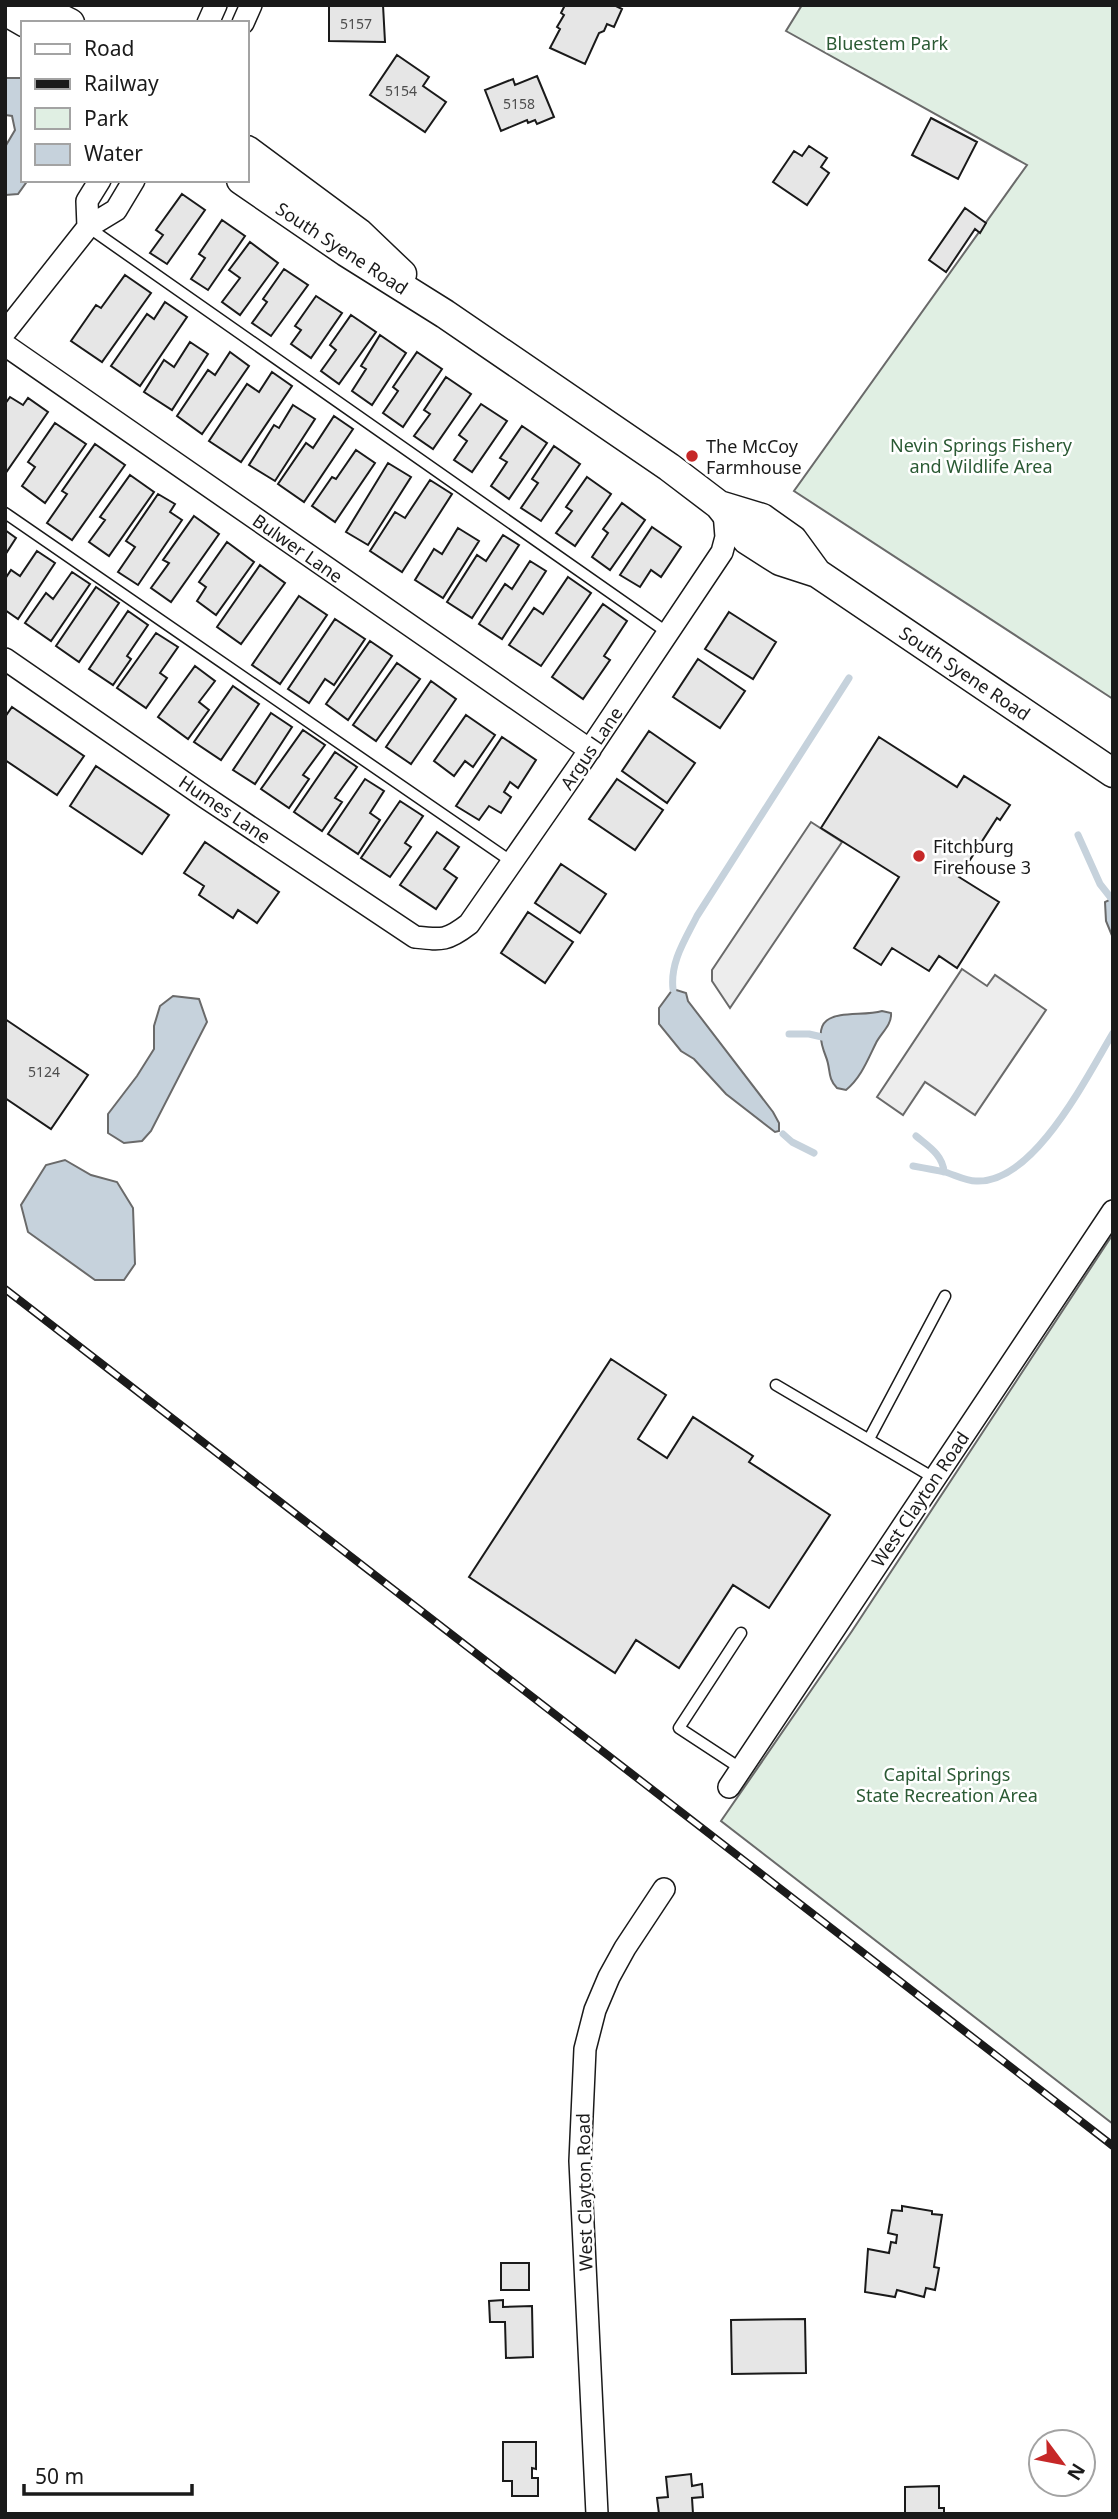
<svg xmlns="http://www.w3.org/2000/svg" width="1118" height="2519" font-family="'Noto Sans',sans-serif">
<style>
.green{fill:#e0efe3;stroke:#6a6a6a;stroke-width:2}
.parking{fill:#ededed;stroke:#6a6a6a;stroke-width:2}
.water{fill:#c6d2dc;stroke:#6a6a6a;stroke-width:2}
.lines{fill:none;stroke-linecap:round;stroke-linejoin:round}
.stream{stroke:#c6d2dc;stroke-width:7}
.building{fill:#e6e6e6;stroke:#1a1a1a;stroke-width:2}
.lane-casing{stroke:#1a1a1a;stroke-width:13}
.street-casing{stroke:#1a1a1a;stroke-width:24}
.secondary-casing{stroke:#1a1a1a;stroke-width:31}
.lane{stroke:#fff;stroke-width:10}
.street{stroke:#fff;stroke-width:21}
.secondary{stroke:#fff;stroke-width:28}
.rail-casing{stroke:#1a1a1a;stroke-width:8}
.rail{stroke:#fff;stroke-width:5;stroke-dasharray:16;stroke-linecap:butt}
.poi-dot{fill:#c62828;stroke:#fff;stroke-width:2.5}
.labels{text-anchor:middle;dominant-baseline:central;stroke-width:5;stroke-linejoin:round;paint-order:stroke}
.number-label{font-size:14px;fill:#4d4d4d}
.park-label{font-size:18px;fill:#2b5a34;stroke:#fff}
.street-label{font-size:18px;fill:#1a1a1a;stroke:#fff}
.poi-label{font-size:18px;fill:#1a1a1a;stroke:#fff;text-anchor:start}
</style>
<rect width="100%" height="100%" fill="#fff"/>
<!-- green -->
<path class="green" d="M802 5H1113V699L794 491 1027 165 786 31Z
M1113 1234V2124L721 1821 852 1631Z"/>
<!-- parking -->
<path class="parking" d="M811 822 842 842 730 1008 712 981V970Z
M962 969 987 986 995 975 1046 1010 975 1115 925 1082 903 1115 877 1097Z"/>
<!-- water -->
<path class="water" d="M5 78H23V180H28L18 194 6 195 5 147 15 130 12 116 5 115Z
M1113 898V938L1106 921 1105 902Z
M673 989 686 993 688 1001 773 1112 779 1123V1131L775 1132 726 1094 694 1059 681 1051 659 1024V1008Z
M173 996 199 999 207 1022 151 1131 142 1141 124 1143 108 1133V1114L137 1076 154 1049V1026L160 1006Z
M882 1011 891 1013C892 1025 881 1033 876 1043 868 1059 861 1078 846 1090L837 1088C827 1078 831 1069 826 1057 804 1002 855 1019 882 1011Z
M65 1160 91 1175 117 1182 133 1208 135 1264 124 1280H95L28 1232 21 1205 46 1165Z"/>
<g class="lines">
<!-- stream -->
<path class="stream" d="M1078 835 1100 884 1111 898
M673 989C670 962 685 940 697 916L849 678
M789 1034H809L822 1037
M783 1134 792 1142 814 1153
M916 1136C928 1146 943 1155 944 1172
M913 1166C924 1168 935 1170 945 1172 955 1175 966 1181 976 1181 1034 1184 1087 1076 1113 1033"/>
</g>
<!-- building -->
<path class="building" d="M329 5H383L385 42 329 41Z
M565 5H614L622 9 614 27 607 24 604 31 599 33 585 64 550 48 560 29 557 27 564 15 561 13Z
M397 55 429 77 423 86 446 102 425 132 370 95Z
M537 76 554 117 537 124 535 120 528 123 527 120 501 131 485 90 513 79 515 85Z
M931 118 977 142 958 179 912 155Z
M809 146 827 158 821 167 829 173 807 205 773 182 794 151 802 156Z
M182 194 205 210 167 264 150 253 163 235 156 230Z
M965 208 986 223 980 233 975 229 946 272 929 260Z
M222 220 245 236 208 290 191 279 205 258 199 254Z
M250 242 278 263 240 315 222 302 240 278 229 270Z
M284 269 308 285 271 336 252 323 267 302 263 299Z
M125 275 151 293 102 362 71 341 96 305 101 308Z
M316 296 342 313 311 358 291 344 301 330 295 326Z
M165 302 187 317 140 386 111 366 147 314 154 319Z
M351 315 376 332 339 384 321 371 336 350 330 345Z
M380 335 406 353 372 405 352 391 366 369 361 366Z
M190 342 208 354 172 410 144 392 164 360 174 367Z
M230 352 249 366 202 434 177 416 208 370 215 375Z
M417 352 442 369 403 427 383 413 398 391 393 387Z
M272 372 292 386 241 462 209 441 247 384 259 392Z
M446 377 471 394 433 449 414 436 430 414 424 410Z
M10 397 23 405 28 398 48 412 5 474V404Z
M481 404 507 421 472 472 454 460 467 441 459 435Z
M293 405 315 419 275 481 249 465 274 425 279 428Z
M334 416 353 429 304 502 278 484 306 443 313 448Z
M55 423 86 444 45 503 22 486 35 467 28 462Z
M522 426 547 443 509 499 491 486 507 462 500 458Z
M95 444 125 465 72 540 47 523 67 494 62 491Z
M554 446 580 464 541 521 521 508 538 483 532 479Z
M356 450 375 463 335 522 312 506 332 477 336 479Z
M388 463 411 477 368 545 346 532Z
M130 475 154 492 109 556 89 542 105 520 100 517Z
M587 477 611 494 575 546 556 533 572 511 566 507Z
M430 480 452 494 402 572 370 551 395 512 405 518Z
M158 494 175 504 170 512 182 520 138 585 118 572 135 547 126 541Z
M622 503 645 520 610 570 592 557 608 533 603 529Z
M194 516 219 534 171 602 151 588 169 563 163 560Z
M652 527 681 547 661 577 651 570 640 587 620 575Z
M458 528 479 541 443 598 415 580 434 549 442 554Z
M5 530 16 538 5 555Z
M503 535 519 545 472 618 447 602 477 555 486 561Z
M227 542 254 562 216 615 197 601 206 587 199 582Z
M37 551 55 563 18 619 5 610V579L11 570 20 576Z
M530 561 546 571 502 639 479 624 505 584 512 589Z
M260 565 285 583 241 644 217 627Z
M72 572 90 584 51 641 25 623 46 593 53 599Z
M568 577 591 593 541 666 509 645 534 608 543 614Z
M96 587 119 603 79 662 56 646Z
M299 596 327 615 280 684 252 665Z
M603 604 627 621 604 656 610 660 583 699 552 677Z
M128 611 148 625 127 656 131 659 113 685 89 669Z
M729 612 776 642 753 679 705 649Z
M335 619 365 639 334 685 325 679 309 703 288 689Z
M156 633 178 647 160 673 167 678 146 708 117 688Z
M370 641 392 656 348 720 326 704Z
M698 659 745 691 720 728 673 697Z
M397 663 420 679 376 741 353 725Z
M195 666 215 681 199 702 209 710 188 739 158 717Z
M431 681 456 699 411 764 386 747Z
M233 686 259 704 221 760 194 742Z
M12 707 84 756 57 795 5 760V717Z
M271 713 292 727 255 784 233 770Z
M466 715 495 735 473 767 465 761 454 776 434 761Z
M303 730 325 745 303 775 309 779 289 808 261 789Z
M649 731 695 763 667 803 622 771Z
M502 737 536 760 518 788 510 782 504 792 511 797 501 813 489 806 479 820 456 806Z
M879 737 957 787 964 776 1010 805 1000 820 997 818 959 877 999 902 957 968 939 956 929 971 892 948 881 965 854 948 899 877 821 828Z
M335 752 357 767 335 798 342 802 322 831 294 812Z
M96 766 169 815 142 854 70 806Z
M365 779 384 791 370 813 380 820 358 854 328 834Z
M617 779 663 810 635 850 589 819Z
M400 801 423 816 405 843 411 847 390 877 361 858Z
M437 832 459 847 444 869 457 878 436 909 400 885Z
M205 842 279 892 257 923 238 910 233 918 199 895 204 886 184 873Z
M561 864 606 894 580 933 535 903Z
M528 912 573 942 545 983 501 953Z
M5 1019 88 1075 51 1129 5 1098Z
M611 1359 666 1395 638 1439 667 1458 693 1417 753 1456 749 1462 830 1515 769 1608 733 1585 679 1668 636 1640 615 1673 469 1577Z
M902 2206 932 2211V2214L942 2215 934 2267 939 2268 935 2290 926 2288 924 2297 897 2290 895 2297 865 2292 868 2249 889 2253 891 2242 896 2243 897 2235 888 2233 892 2210 902 2211Z
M501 2263H529V2290H501Z
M503 2300V2307L532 2306 533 2357 506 2358 505 2322H490L489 2301Z
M805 2319 806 2373 732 2374 731 2320Z
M503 2442H536V2469L532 2468V2478H538V2496H512V2481H503Z
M691 2474 692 2486 702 2484 703 2497 692 2498 693 2514H659L657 2498 668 2497 666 2477Z
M939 2486V2508H944V2514H905V2487Z"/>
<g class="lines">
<defs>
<path id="lane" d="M88 227 668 633
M5 513 512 862
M776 1385 934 1478
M869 1439 945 1296
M740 1768 679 1728 741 1633"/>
<path id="street" d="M208 23 216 5
M243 23 251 5
M88 227 87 201 100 180
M5 332 88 227 116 210 134 180
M5 345 590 750
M5 659 205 797 415 937C442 940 447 941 469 924L578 767 722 552 726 537 724 512
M729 1787 1113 1211
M597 2514 580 2161 585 2049 595 2010 609 1977 625 1948 664 1889"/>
<path id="secondary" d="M34 5 70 23
M5 11 26 23
M247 150 359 233 402 274
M241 180 346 252 445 314 669 467 719 505 762 518 793 540 817 573
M719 505 747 540 780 561 817 573 1113 773"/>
</defs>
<!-- lane casing -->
<use href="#lane" class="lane-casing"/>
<!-- street casing -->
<use href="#street" class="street-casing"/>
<!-- secondary casing -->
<use href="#secondary" class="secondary-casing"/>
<!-- lane -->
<use href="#lane" class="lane"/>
<!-- street -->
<use href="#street" class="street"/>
<!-- secondary -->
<use href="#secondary" class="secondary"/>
<defs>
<path id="rail" d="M5 1289 1113 2146"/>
</defs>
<!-- rail casing -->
<use href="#rail" class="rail-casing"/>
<!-- rail -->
<use href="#rail" class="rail"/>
</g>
<!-- markers -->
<g class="poi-dot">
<circle cx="692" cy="456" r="7"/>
<circle cx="919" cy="856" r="7"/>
</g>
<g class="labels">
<!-- number labels -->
<g class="number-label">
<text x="356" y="23">5157</text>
<text x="401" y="90">5154</text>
<text x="519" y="103">5158</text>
<text x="44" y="1071">5124</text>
</g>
<!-- park labels -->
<g class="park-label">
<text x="887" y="43">Bluestem Park</text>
<text x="981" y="445">Nevin Springs Fishery<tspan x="981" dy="21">and Wildlife Area</tspan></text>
<text x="947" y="1774">Capital Springs<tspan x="947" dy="21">State Recreation Area</tspan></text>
</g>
<!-- street labels -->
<g class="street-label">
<text transform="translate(342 248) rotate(33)">South Syene Road</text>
<text transform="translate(298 548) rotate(35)">Bulwer Lane</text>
<text transform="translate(965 673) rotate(34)">South Syene Road</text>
<text transform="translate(591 748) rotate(-56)">Argus Lane</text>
<text transform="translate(225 809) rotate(34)">Humes Lane</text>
<text transform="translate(920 1499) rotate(-56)">West Clayton Road</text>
<text transform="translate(584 2192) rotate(-91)">West Clayton Road</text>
</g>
<!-- poi labels -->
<g class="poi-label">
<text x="706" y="446">The McCoy<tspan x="706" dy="21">Farmhouse</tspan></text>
<text x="933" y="846">Fitchburg<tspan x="933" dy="21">Firehouse 3</tspan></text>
</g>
</g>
<!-- border -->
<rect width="1118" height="2519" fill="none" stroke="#1a1a1a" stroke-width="14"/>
<!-- legend -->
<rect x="21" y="21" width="228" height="161" fill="#ffffff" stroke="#a3a3a3" stroke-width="2"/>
<rect x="35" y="44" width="35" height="10" fill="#ffffff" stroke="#a3a3a3" stroke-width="2"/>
<text x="84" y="56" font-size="21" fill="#1a1a1a">Road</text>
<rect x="35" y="79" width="35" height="10" fill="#1a1a1a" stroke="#a3a3a3" stroke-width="2"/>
<text x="84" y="91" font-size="21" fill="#1a1a1a">Railway</text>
<rect x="35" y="108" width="35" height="21" fill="#e0efe3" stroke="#a3a3a3" stroke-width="2"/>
<text x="84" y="126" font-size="21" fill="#1a1a1a">Park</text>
<rect x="35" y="144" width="35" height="21" fill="#c6d2dc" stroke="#a3a3a3" stroke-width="2"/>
<text x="84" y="161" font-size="21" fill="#1a1a1a">Water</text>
<!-- north arrow -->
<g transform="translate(1062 2463) rotate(122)"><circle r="33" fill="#ffffff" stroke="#a3a3a3" stroke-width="2"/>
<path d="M0-5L12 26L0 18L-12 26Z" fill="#c62828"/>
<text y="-10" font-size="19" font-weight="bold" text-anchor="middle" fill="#1a1a1a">N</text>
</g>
<!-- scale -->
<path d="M24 2484v10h168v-10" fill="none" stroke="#1a1a1a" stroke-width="3.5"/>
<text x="35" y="2484" font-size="21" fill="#1a1a1a" stroke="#ffffff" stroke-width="5" paint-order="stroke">50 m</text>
</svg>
